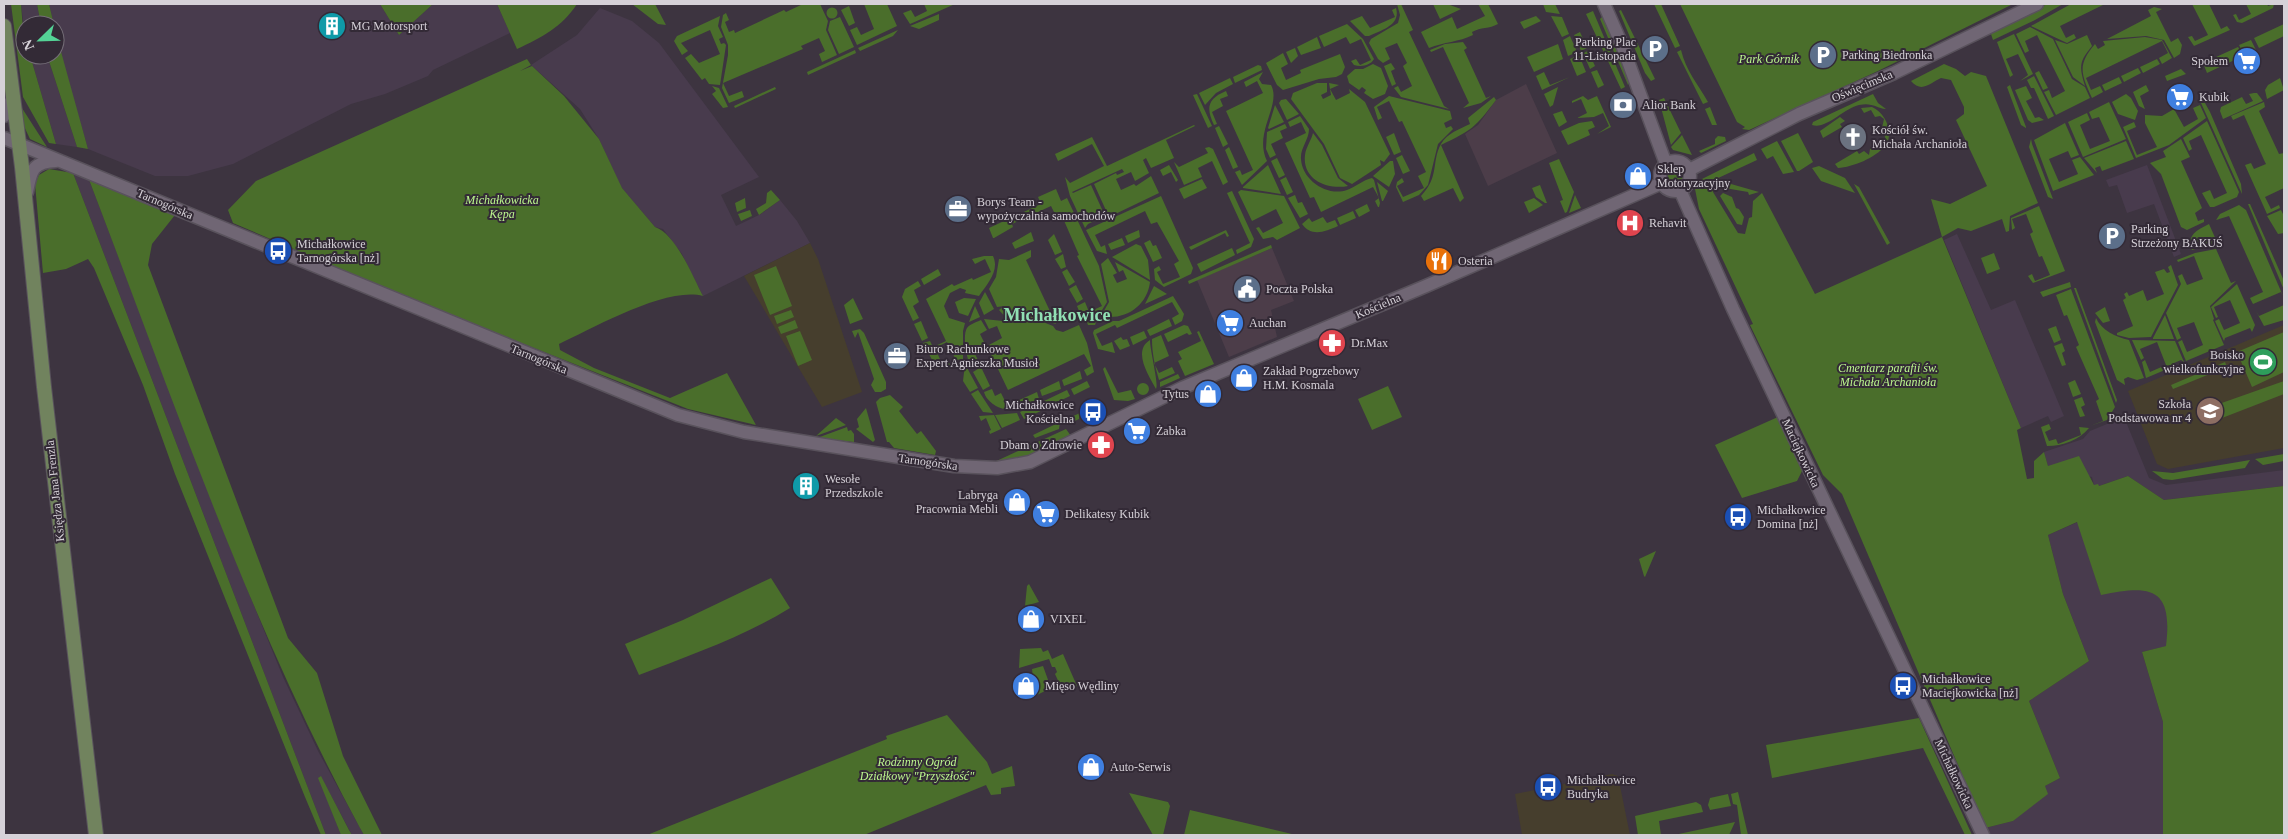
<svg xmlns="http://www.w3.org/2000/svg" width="2288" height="839" font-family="'Times New Roman',serif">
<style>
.commercial{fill:#4c3d49}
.built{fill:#483b4d}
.education{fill:#463e2d}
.green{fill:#4a6e2b}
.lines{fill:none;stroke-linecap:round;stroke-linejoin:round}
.secondary-casing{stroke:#59525c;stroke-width:15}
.primary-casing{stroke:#59525c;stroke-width:16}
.secondary{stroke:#706674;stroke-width:12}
.primary{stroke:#71835e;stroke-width:14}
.labels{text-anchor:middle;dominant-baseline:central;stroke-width:4;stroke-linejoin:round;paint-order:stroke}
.poi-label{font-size:12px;fill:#d6d1d8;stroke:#332a36;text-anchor:start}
.park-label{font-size:12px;font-style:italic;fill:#bcf78e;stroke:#332a36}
.street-label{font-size:12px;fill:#d6d1d8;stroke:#332a36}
.district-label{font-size:18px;font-weight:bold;fill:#91e0b4;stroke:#332a36}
</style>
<rect width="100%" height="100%" fill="#3d3440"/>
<!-- commercial -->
<path class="commercial" d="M1526 84 1557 153 1488 186 1465 134 1478 125 1496 100Z
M1272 248 1294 301 1271 310 1277 337 1229 357 1197 280Z"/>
<!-- built -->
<path class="built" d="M21 4H37L41 25H25V36Z
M49 4H380L399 35 433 4H497L510 33 433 70 428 76 385 94 351 104 233 164 188 176H155L88 149 62 60Z
M600 8 632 21 659 43 759 177 721 195 736 226 761 214 780 200 797 221 810 243 703 296 682 254 663 229 655 227 621 187 599 139 580 109 531 65 577 35Z
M30 55H47L77 147 56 144Z
M2147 165 2181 254 2174 257 2154 204 2127 213 2117 185 2109 187 2106 180Z
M73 173 88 177 222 527 283 677 318 751 364 835H352L321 777 319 778 341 835H326Z
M1957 234 1991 310 2015 300 2064 416 2051 422 2048 416 2021 428 1944 240Z
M2124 417 2149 478 2166 485 2284 470V486L2164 500 2128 476 2099 486 2094 485 2092 477 2048 466 2044 452 2083 439 2090 431Z
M2078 522 2101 594 2128 589 2146 590 2156 594 2164 602 2168 615 2167 646 2142 652 2163 722V835H1988L1985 828 2013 821 2045 786 2060 778 2029 701 2089 661 2063 594 2048 535Z"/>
<!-- education -->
<path class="education" d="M810 243 818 259 862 392 822 407 744 276Z
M2284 325V448L2168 469 2157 464 2128 391Z
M1612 774 1618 776 1630 835H1522L1515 794Z"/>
<!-- green -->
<path class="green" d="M11 4H21L25 55H30L56 144 49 143 23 97Z
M37 4H49L54 25H41Z
M380 4H433L399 35Z
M497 4H577C562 27 541 38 517 49Z
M632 4H655L666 25 658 24Z
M803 4H820L828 21 826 30 837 55 822 62 819 54 825 51 819 38 801 46 803 49 723 83 729 96 742 91 744 97 729 103 722 88 728 55V45L721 27 723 15 726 13 729 20 725 22 729 32 734 30 735 33 784 10 786 12Z
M864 4H887L897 26 857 45 850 30 857 27 861 35 874 29Z
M924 4H955L910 24 903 13 911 10 915 17 927 11Z
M1397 4H1401L1413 30 1409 32 1444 106 1449 109 1401 97 1394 88 1398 86 1401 92 1412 86 1403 66 1407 63 1397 43 1385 48 1390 59 1383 63 1378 59 1369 43 1371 39 1398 23 1400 15Z
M1433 4H1447L1461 9 1440 19Z
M1478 4H1488L1498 24C1489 29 1481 27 1472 32L1473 35C1459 42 1444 42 1429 48L1421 32 1452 17 1457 29 1485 16Z
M1543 4H1555L1560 14 1546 12Z
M1654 4H1661L1680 46 1675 48Z
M1680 4H2013L1878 71 1749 130 1742 129 1745 127 1737 122Z
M2047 4H2063L2035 20 1993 40 1991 34 1995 30Z
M2071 4H2105L2060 26 2066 38 2074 34 2076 38 2067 43 2031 26Z
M2192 4H2209L2221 29 2227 26 2230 30 2194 46 2188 37 2192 36 2195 41 2208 35Z
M2246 4H2267L2268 6 2274 4 2273 8 2242 23 2237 22 2233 15 2236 14 2239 20 2251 14Z
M849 6 855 23 849 26 841 10Z
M2154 7 2162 9 2156 12 2171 42 2178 38 2182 45 2180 54 2174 58 2164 40 2146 36 2107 39 2151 16 2148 10Z
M826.5 13a5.5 5.5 0 1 1 11 0a5.5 5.5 0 1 1-11 0Z
M1396 8C1401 25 1382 30 1369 36H1365L1350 21 1362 16 1370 28 1395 17 1392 10Z
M1621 10 1655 79 1651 81 1645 73 1619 11Z
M1593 11 1625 87 1621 89 1586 14Z
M939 14V20L919 29 910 26Z
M1604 15 1630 81 1628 85 1600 19Z
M720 16 718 26 723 37 719 39 721 44 724 43 726 45 720 85 709 84 705 78 702 80 685 58 691 54 699 63 720 54 710 30 681 43 688 51 682 55 674 41 677 36Z
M1536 16 1541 21 1524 29 1520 22Z
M1551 16 1562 17 1569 34 1562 37Z
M840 17 854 47 839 54 828 30 830 21Z
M1347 24 1363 39 1374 59C1370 66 1361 67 1354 65L1351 61 1356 59 1360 65 1371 60 1361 39 1350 44 1346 37 1324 47 1319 36Z
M2284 24V36L2259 48 2254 38Z
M2030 27 2053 39 2072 79 2085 87 2090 98 2056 115 2044 92 2049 90 2052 98 2065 91 2037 35 2025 41 2029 51 2025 53 2016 34Z
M55 30 88 149 77 147 48 58 47 55H55Z
M898 30 893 36 860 51 858 48Z
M1580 32 1587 48 1581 51 1574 35Z
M2014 34 2033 74 2020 81 2028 75 2018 54 2006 59 2013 75 2010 77 1997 42Z
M2087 35 2092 46C2079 62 2079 66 2085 86L2073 77 2055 40 2067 44Z
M1570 36 1577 52 1568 56 1563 40Z
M1317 37 1321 48 1301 55 1297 47Z
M2145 37 2162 40 2172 58 2162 64 2159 58 2168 53 2162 41 2086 78 2091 90 2100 86 2103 92 2092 98C2081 74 2077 65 2095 44L2098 49 2105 45 2103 41Z
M2251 40 2256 50 2244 55 2239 45Z
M1463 42 1467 48 1464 50 1486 98 1491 96 1481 103 1463 108 1469 103 1443 47 1431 52 1430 50 1445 44Z
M1558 44 1563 59 1534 72 1527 57Z
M2238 47 2243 56 2207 73 2203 63Z
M1295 48 1298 56 1291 63 1286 52Z
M855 50 856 53 808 75 807 72Z
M1681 50C1686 71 1698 84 1708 102L1703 104 1677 52Z
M1588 51 1595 66 1590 69 1583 53Z
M1283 53 1288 64 1281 68 1286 80 1301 73 1300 70 1340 54 1345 67 1342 74 1336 77 1319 79 1283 90 1277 85 1266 63Z
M1579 55 1586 72 1577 76 1570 59Z
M527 59 531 65 520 71 532 66 564 96 599 139 622 188 655 227C676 234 693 277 703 296 667 286 593 328 559 344L560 350 594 368 670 398 727 373 756 425 688 409 420 303 233 223 228 210 256 181Z
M2157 59 2160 64 2143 73 2140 67Z
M1391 63 1395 69 1391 71 1396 84 1392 86 1384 66Z
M1373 64 1381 68 1388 86 1385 94 1373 99 1364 93 1366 90 1362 87 1359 90 1349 83 1347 76 1355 69H1363Z
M1944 64 1956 69 1965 76 1971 72 1986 76 2038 203 2010 216 2009 231 2006 232 2002 219 1971 231 1958 228 1942 237 2021 428 2017 430 2027 479 2034 478V461L2044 452 2048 466 2079 456 2094 485 2098 484 2099 486 2128 476 2164 500 2284 486V835H2163V722L2142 652 2166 646C2173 588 2152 584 2101 595L2077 522 2048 535 2063 594 2089 661 2029 701 2060 778 2045 786 2048 794 2013 821 1985 828 1842 494 1823 475 1750 325 1753 324 1699 209 1695 189 1700 180 1754 153 1757 160 1716 179 1713 192 1738 233 1745 234 1749 218 1752 217 1753 201 1762 193 1815 294 1942 237 1931 199 1950 204 1987 186 1956 120 1964 114V107L1951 80 1941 78C1931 82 1922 94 1911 81Z
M1258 65 1261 66 1262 70 1235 83 1233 77Z
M2138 68 2141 73 2124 82 2121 76Z
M2181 69 2186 74 2167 81 2165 76Z
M1597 70 1604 85 1598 88 1591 72Z
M2039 71 2048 88 2043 90 2035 73Z
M1263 72 1259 79 1262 84 1271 85C1282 105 1253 132 1267 161L1242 185 1235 172 1240 170 1242 175 1253 170 1226 111 1263 93 1257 81 1246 87 1244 82Z
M1544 72 1550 85 1570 77 1542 90 1536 76Z
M2034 76 2054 116 2048 119 2034 88H2031L2027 80Z
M2119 77 2122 83 2105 91 2102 85Z
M1230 78 1233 84 1216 93 1205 105 1199 93Z
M2280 78 2284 90 2267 99 2265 90 2268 85Z
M1317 83H1327V92L1321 95 1323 99 1331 95 1329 83 1339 85 1330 89 1336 100 1350 93 1349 89 1365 102 1390 154 1384 162 1380 160 1381 165 1352 184 1340 178 1324 144 1291 99 1293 93Z
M2010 85 2026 127V128L2021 125 2007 87Z
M2146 85 2149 91 2140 96 2145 109 2139 106 2133 92Z
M712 86 719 88 728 107 723 108 712 94 716 91Z
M2026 86 2032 98 2026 101 2035 118 2039 117 2044 120 2032 123 2028 120 2015 90Z
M775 87 776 89 735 108 734 106Z
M1558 87 1553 105 1550 107 1544 94Z
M1226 91 1228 96 1220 99 1223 106 1212 112 1217 124 1214 125C1206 108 1207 99 1226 91Z
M2254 93H2257L2263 101 2223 119 2220 111 2221 107 2242 97 2246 104 2253 101 2249 94Z
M1197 94 1212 126 1208 128 1193 95Z
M1873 94 1878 103 1886 109C1876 108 1872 102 1859 105 1844 108 1826 130 1812 125L1813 122Z
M2126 94 2131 98 2138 111 2135 120 2118 114 2112 102Z
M1389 96 1450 111 1452 119 1444 123 1446 128 1451 126 1453 129 1438 144 1428 185 1419 195 1403 202 1396 187 1397 182 1402 178 1404 182 1397 186 1403 197 1424 188 1418 176 1426 172 1402 121 1399 122 1389 101 1377 107 1382 118 1378 120 1374 107Z
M1583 96 1588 100 1597 96 1611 127 1597 134 1609 126 1603 113 1594 117 1577 118 1587 113 1581 99 1572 103V101Z
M1494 97 1496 100C1475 128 1472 130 1441 145L1464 198 1460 202 1453 188 1424 201 1421 196C1440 176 1431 162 1441 144 1447 133 1460 129 1470 124L1468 118Z
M1664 98 1681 133 1671 145 1659 100Z
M1286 99 1299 114 1287 120 1279 103 1281 100Z
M2109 102 2126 139 2083 157 2068 122 2087 113 2090 120 2080 125 2090 149 2110 141 2099 117 2092 119 2089 112Z
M2264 102 2265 107 2259 111 2279 154 2284 153V188L2265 197 2271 209 2279 205 2280 208 2267 214 2245 165 2251 163 2254 169 2266 164 2264 160 2244 115 2233 120 2231 116Z
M2201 103H2205L2210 112 2241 184 2242 194Z
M20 105 47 147 30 139 22 122Z
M1275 105 1284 122 1269 129 1268 128Z
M2200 105 2206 118 2169 145 2136 158 2123 127 2134 122 2136 127 2127 131 2137 155 2157 147 2145 123V115L2162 116 2174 109 2184 127 2198 119 2193 108Z
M1710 107 1717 125H1712L1705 109Z
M1872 107C1885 113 1893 130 1887 143L1882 128 1884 119 1880 116 1875 117 1871 110 1864 113 1861 108Z
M1562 111 1567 122 1559 127 1553 114Z
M1300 116 1309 129C1309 140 1300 148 1301 159 1302 180 1327 197 1347 190 1355 187 1363 180 1372 178L1374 180 1380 203 1379 207H1378L1375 201 1379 198 1373 187 1321 212 1314 197 1310 198 1285 143 1306 133 1301 122 1290 127 1288 122Z
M1840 117 1845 121 1840 124 1842 127 1823 138 1820 131Z
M1592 121 1595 127 1588 130 1590 135 1568 145 1561 131 1579 123Z
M2207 121 2239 192 2237 197 2214 207H2210L2202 193 2210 190 2214 199 2227 193 2201 135 2189 141 2192 149 2189 151 2183 138Z
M2065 123 2079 155 2071 158 2068 151 2049 159 2059 182 2078 174 2072 160 2080 157 2094 175 2053 191 2034 140Z
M1285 124 1287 128 1280 131 1283 138 1271 144 1276 155 1270 158 1266 149 1267 132Z
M1194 125 1195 126 1166 140 1174 158 1151 168 1146 158 1143 160 1149 173 1135 181 1131 172 1116 179 1121 190 1134 184 1136 186 1151 176 1159 193 1109 217 1094 184 1116 173 1117 175 1124 172 1122 169 1072 192 1073 193 1091 185 1105 216 1088 224 1085 228 1070 196 1065 177 1070 183 1104 166 1092 144 1058 161 1055 154 1092 137 1107 166Z
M1219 126 1228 144 1223 147 1215 128Z
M1313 133 1322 145 1338 178 1348 186C1328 190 1302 180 1305 155 1306 147 1311 141 1313 133Z
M1394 133 1401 152 1394 155 1386 137Z
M1798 133 1813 162 1799 171H1797L1781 141Z
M1682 135 1692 155 1673 150 1671 147Z
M1718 136 1725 137 1726 141 1701 153 1699 151 1715 144V139Z
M2031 139 2032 144 2053 199 2048 197 2029 147Z
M2181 139 2190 157 2181 161 2202 208 2195 213 2198 221 2204 219V222L2187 230 2181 227 2161 174 2150 163 2166 157 2163 151Z
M1777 141 1794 172 1783 174 1773 156 1767 159 1761 149Z
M1883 141 1885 146C1875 158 1853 167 1838 168L1835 164 1857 151 1859 154 1864 151 1869 155 1870 149Z
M2126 141 2134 159 2102 171 2100 166 2095 168 2097 173 2084 158Z
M1209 147 1213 149 1228 182 1223 185 1212 161 1198 168 1202 177 1184 185 1174 162 1179 167 1208 153 1205 148Z
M1229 147 1238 167 1233 169 1225 150Z
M1402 155 1410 171 1403 174 1396 158Z
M1277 158 1285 175 1279 178 1271 161Z
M1559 159 1574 192 1567 212 1565 213 1560 201 1563 200 1549 163Z
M1390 161H1393L1395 174 1389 187 1373 176Z
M1169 165 1178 180 1176 182 1171 172 1163 176 1160 170Z
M1268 165 1281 194 1243 188V187Z
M1819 166 1845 178 1855 193 1821 181 1812 168Z
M1668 176a8 8 0 1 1 16 0a8 8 0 1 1-16 0Z
M49 169 73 173 326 835H321L305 797 175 474 143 385 94 268 88 259 66 269 43 273 35 184 39 175Z
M88 177 175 215 152 244 148 265 288 638 317 673 343 756 382 835H364L360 828C248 621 172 396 88 177Z
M1286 177 1293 192 1287 195 1280 180Z
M1202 179 1207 188 1184 199 1179 189Z
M1728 179 1731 184 1759 192 1749 195 1748 192 1719 187V183Z
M1377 182 1388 191 1383 201H1382Z
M1854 184 1859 187 1890 243 1887 245Z
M1540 185 1547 203H1545L1536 197 1532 188Z
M1056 189 1061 201 1067 198 1099 266 1107 302 1099 315 1079 311 1077 306 1085 302 1089 312 1102 306 1077 256 1079 255 1062 216 1057 218 1051 206 1012 224 1013 227 994 238H993L989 228 1041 204 1038 197Z
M771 190 780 200 759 215 756 209 766 203 767 193Z
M1241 190 1284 196 1300 228 1277 240 1273 237 1263 239 1256 228 1259 227 1263 233 1283 223 1276 209 1252 221 1238 192Z
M1232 191 1254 239 1251 247 1237 254 1236 250 1250 243 1227 193Z
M1723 193 1732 197 1736 208 1739 209 1744 217 1742 225 1737 224 1720 196Z
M1295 195 1298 203 1302 202 1308 214 1300 218 1288 198Z
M1575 195 1581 208 1569 213Z
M1161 196 1193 268 1191 274 1164 287 1155 280 1154 269 1159 266 1161 270 1157 272 1163 284 1180 277 1174 264 1179 261 1157 222 1151 224 1145 211 1095 235 1101 247 1105 245 1107 254 1097 251 1086 230Z
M745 198 746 208 737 212 735 203Z
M1534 198 1543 205 1529 213 1524 202Z
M1367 204 1370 211 1359 217 1355 210Z
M2248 204H2250L2284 281V290Z
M2239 205 2246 210 2283 296 2281 292 2253 304 2250 298 2263 292 2229 216 2216 220 2220 214Z
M2039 206 2065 271 2033 283 2028 276 2032 274 2035 281 2050 275 2042 256 2039 257 2030 234 2033 232 2026 214 2012 219 2015 228 2012 230 2011 218Z
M750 210 752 216 741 221 738 214Z
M2281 210 2284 216V233L2278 234 2267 216Z
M1353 211 1356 218 1340 225 1337 218Z
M1323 217 1327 223 1335 220 1338 226C1325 232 1311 237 1302 224L1309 218 1312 222Z
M2209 224 2217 242 2192 250C2186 234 2198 230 2209 224Z
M1139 230 1140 237 1128 243 1125 236Z
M1226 230 1229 236 1227 237 1225 233 1191 250 1189 247Z
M1031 232 1034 241 1015 249 1012 243Z
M1054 234 1062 252 1055 255 1048 240Z
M1122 238 1125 245 1111 250 1108 244Z
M1150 240 1153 246 1156 245 1162 258 1153 262 1144 243Z
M1136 244 1141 246 1148 260 1150 280 1112 257Z
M1271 245 1272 248 1189 284 1188 281Z
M1232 248 1235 255 1201 272 1197 264Z
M2216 249 2231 283 2236 281 2210 306 2214 319 2213 320 2224 345 2186 361 2178 342 2182 340 2187 352 2203 345 2194 322 2177 328 2181 338 2177 340 2166 313 2181 284 2178 276 2182 274 2187 285 2203 279 2194 256 2178 262 2177 260 2195 253Z
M1031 250V257L1026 260 1056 324 1046 321 1041 310 1034 313 1036 318 1042 315 1043 320 1026 319 1024 315 1022 316 1024 319 1008 320 999 310 1004 306 997 307 989 289 996 277 999 259 1009 260Z
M1994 253 2000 269 1987 274 1981 258Z
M1063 254 1066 267 1061 269 1055 259Z
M984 256H993C1000 271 987 284 979 296L965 293 966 290 960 288 950 293 944 306 949 318 965 323 963 331V359L956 360 947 342 935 348 943 366 949 363 951 367 937 369 923 343 930 341 933 347 946 341 926 299 952 284 954 286 972 278 973 280 991 272 985 259 975 264 972 259Z
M1108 258 1117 273 1113 275 1117 283 1127 279 1123 270 1119 272 1115 262 1150 282C1147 307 1124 321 1101 316L1109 302 1101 264Z
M2171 265 2178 285 2151 337 2129 338 2117 335V333L2133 326 2123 300 2126 298 2124 294 2127 292 2129 296 2143 290 2147 301 2164 294 2155 272 2164 269 2167 273 2170 272 2168 267Z
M776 266 792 306 770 315 754 275Z
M938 269 941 275 924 285 921 279Z
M1067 269 1075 282 1069 286 1062 272Z
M918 281 921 286 914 290 919 302 913 306 919 318 913 321 902 297 905 289Z
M2070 282 2071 287 2043 297 2040 292Z
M2237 284 2255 325 2252 332 2250 328 2225 338 2224 341 2215 321 2219 319 2224 330 2240 323 2230 300 2214 307 2218 317 2216 318 2211 307Z
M1076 285 1083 299 1077 303 1069 289Z
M1154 286 1167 294 1145 304Z
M2074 288H2076L2117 400 2116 403Z
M2071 289 2115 407 2107 420 2090 426 2103 421 2096 401 2099 399 2076 347 2079 345 2067 315 2064 316 2056 295Z
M985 292 994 309 984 315 979 303Z
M1173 296 1184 314 1182 321 1175 325 1172 318 1179 314 1172 302 1117 328 1115 325 1096 334 1102 346 1112 342 1115 353 1098 349 1093 333 1094 330 1113 321H1119Z
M853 298 863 319 850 324 844 305Z
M964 298 976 299 968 316 959 313 955 302Z
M2284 305V320L2264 326 2256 311 2259 316Z
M975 306 980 317 969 322Z
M2105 307 2110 321 2103 323 2095 313Z
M791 310 794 317 777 324 774 316Z
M1084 314 1098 317 1095 325H1088Z
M2165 315 2174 339H2153V338Z
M2096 318C2101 330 2116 337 2129 340L2144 378 2137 380 2128 377 2124 379 2125 385 2117 380 2095 322Z
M984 319 1012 322 1038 320 1053 326 1056 330 1063 332 1079 325 1087 343 1094 372 1087 376 1084 370 1091 366 1084 354 1008 390 987 346 1002 338 997 326 989 329Z
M1169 319 1172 326 1150 336 1147 330Z
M795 320 798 328 781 334 778 327Z
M981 320 987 330 980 334 986 346 974 352 980 364 971 368C967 360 962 336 967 328 970 324 977 322 981 320Z
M921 321 928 338 922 341 914 324Z
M1184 325 1188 326 1192 334 1189 335 1187 333 1168 342 1164 334Z
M2056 326 2061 340 2054 343 2048 329Z
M860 329 864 333 886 382V389L881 392H875L871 385 874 379 858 332 855 338 852 331Z
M800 331 812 360 798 366 786 336Z
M1144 331 1147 338 1133 345 1130 337Z
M1199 331 1214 364 1185 376 1178 361 1182 359 1178 352 1201 341 1197 332Z
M2284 332V372L2252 387 2237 352Z
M1161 335 1169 356 1154 363 1159 373 1172 367 1175 373 1159 380C1155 366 1152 354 1152 339Z
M1121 337 1123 340 1127 339 1130 346 1120 350 1114 341Z
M1150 340C1150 351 1159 384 1156 389 1149 376 1132 351 1150 340Z
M2132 340 2175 341 2184 362 2181 360 2174 363 2172 367 2146 378 2142 362 2145 360 2150 372 2166 365 2157 342 2140 349 2144 358 2141 360Z
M2062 343 2065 351 2062 353 2066 365 2062 366 2054 346Z
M2225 362 2227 367 2173 389 2171 385Z
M965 364 978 388 970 392 963 381Z
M981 367 990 386 983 390 973 372Z
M1105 367 1118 393 1131 390 1135 399 1128 401 1114 400 1103 369Z
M1080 371 1082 379 1064 386 1062 380Z
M1178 374 1180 378 1160 387V382Z
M2075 380 2081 394 2073 397 2068 383Z
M1059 381 1061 389 1042 396 1040 390Z
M1087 381 1090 387 1074 395 1071 389Z
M2284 381V394L2222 418 2216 405Z
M1137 389a6 6 0 1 1 12 0a6 6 0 1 1-12 0Z
M1388 386 1402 417 1372 430 1358 399Z
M992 389 995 396 1001 393 1007 405 1015 402 1017 409C1005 413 987 404 984 392Z
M978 390 993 413 983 412 971 394Z
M1067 390 1070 396 1047 407 1044 401Z
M1037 392 1039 399 1020 407 1017 401Z
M890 395 903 407 899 411 917 434 921 431 936 451 935 455 894 448 889 442H887L876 402 880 398Z
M2082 397 2085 405 2081 407 2085 416 2080 417 2074 400Z
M1042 402 1045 409 1024 419 1020 412Z
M866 408 875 440 873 442 856 429 859 427 857 419Z
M1017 413 1020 420 1002 428 995 415Z
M1080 413 1079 419 1066 425 1062 421Z
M994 415 1001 429 990 434 989 431 991 430 986 418 981 421 979 416Z
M1778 417 1802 471 1797 481 1742 498 1715 445Z
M836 418 846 425 816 436Z
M1060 422 1059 429 1035 438 1033 435Z
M2049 424 2051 429 2045 432 2049 441 2056 439 2058 444 2081 435 2079 427 2089 428C2079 440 2063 446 2047 446L2041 427Z
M847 427 848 431 851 430 854 434V442L817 438Z
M1066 429 1071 436 1020 459 990 464Z
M2284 454V461L2263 465 2255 459Z
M2250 460 2245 468 2172 480 2163 479 2152 471 2173 473Z
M1656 551 1645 577 1644 576 1639 559Z
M771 578 790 608C743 637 690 655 639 675L625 644 683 620Z
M1029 584 1039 602 1025 606 1027 586Z
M1041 648 1043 652 1048 650 1052 659 1063 654 1077 686 1073 688 1070 684 1061 687 1055 674 1057 672 1055 667H1052L1049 659 1019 668 1020 649Z
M1043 666 1051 688 1035 696 1032 669Z
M947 715 987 762 992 774 1012 766 1015 786 1001 788V794L991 795 986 785 864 835H647L887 739 886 736Z
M1919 718 1972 835H1965L1923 748 1772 778 1766 745Z
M321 776 349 830 352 835H341L318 778Z
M1738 792 1748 835H1741L1737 805 1733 804 1731 794Z
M1129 793 1168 802 1170 806 1163 835H1153Z
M1728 794 1731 806 1710 810 1708 805 1710 798Z
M1696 802 1701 805 1703 812 1659 821 1661 835H1638L1635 816Z
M1190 810 1296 835H1184Z
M1735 822 1729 835H1674Z"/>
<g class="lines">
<defs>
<path id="secondary" d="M1604 4 1622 45 1666 164
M4 116 12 99
M4 138 678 415 744 432 954 466 997 468 1030 462 1182 388 1426 286 1662 183
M1660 176a15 15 0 1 1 30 0a15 15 0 1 1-30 0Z
M1689 170 1799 114 1894 73 2037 4
M1680 190 1733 309 1983 835
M27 192C31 171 32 162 56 161"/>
<path id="primary" d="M4 26 22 167 44 387 96 835"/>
</defs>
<!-- secondary casing -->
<use href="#secondary" class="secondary-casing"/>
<!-- primary casing -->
<use href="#primary" class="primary-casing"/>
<!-- secondary -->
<use href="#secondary" class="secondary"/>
<!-- primary -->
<use href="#primary" class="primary"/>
</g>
<!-- icons -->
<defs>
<symbol id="building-disc" viewBox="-11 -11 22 22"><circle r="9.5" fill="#0f9aa8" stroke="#332a36"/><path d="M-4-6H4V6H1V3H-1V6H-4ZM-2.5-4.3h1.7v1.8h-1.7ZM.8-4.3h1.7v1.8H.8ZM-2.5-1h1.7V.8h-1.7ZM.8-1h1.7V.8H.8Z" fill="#fff"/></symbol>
<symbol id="parking-disc" viewBox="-11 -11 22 22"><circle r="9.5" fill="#5c6f8a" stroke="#332a36"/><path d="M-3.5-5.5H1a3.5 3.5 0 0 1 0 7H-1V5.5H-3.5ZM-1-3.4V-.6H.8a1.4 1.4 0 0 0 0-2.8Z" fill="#fff"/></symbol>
<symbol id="supermarket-disc" viewBox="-11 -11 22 22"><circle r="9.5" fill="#3f7fe0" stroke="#332a36"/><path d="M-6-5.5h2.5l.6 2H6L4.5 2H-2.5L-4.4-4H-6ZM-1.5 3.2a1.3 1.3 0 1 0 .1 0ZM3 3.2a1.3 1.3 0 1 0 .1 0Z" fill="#fff"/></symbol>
<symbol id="bank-disc" viewBox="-11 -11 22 22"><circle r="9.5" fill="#5c6f8a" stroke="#332a36"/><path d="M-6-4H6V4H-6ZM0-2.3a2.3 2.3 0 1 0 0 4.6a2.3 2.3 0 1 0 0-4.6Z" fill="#fff"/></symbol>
<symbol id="church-disc" viewBox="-11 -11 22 22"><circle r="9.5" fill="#6b7280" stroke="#332a36"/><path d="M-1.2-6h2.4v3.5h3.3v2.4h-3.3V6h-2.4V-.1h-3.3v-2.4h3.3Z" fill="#fff"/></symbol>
<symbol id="shop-disc" viewBox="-11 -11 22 22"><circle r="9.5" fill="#3f7fe0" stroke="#332a36"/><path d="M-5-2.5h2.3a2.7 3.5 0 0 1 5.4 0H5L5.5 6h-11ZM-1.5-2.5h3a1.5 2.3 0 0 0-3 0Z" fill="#fff"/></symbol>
<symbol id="office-disc" viewBox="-11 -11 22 22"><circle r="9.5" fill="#5c6f8a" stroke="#332a36"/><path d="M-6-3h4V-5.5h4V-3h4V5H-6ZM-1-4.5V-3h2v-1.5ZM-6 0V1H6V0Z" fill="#fff"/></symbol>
<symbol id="hospital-disc" viewBox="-11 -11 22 22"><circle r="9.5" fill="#e0444e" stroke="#332a36"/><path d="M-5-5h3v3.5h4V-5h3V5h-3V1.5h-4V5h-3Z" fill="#fff"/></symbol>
<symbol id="bus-disc" viewBox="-11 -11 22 22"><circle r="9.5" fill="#1a4fb4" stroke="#332a36"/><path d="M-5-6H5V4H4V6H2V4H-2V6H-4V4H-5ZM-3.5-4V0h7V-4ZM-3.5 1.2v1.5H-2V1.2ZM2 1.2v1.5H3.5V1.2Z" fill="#fff"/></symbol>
<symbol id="restaurant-disc" viewBox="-11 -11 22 22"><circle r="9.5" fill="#e8710a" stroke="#332a36"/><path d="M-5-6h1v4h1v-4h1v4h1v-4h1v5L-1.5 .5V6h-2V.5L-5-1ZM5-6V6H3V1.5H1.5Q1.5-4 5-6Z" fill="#fff"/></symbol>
<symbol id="civic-disc" viewBox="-11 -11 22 22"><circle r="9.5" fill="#5c6f8a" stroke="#332a36"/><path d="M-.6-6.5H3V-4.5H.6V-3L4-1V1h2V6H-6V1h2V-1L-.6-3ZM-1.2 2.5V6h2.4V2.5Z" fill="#fff"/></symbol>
<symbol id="pharmacy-disc" viewBox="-11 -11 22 22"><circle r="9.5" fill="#e0444e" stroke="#332a36"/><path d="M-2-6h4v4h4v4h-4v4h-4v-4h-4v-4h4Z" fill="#fff"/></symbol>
<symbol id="stadium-disc" viewBox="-11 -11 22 22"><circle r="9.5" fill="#2e9e5b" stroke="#332a36"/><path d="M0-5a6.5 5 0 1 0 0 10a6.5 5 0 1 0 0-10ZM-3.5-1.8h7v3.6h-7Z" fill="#fff"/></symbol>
<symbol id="school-disc" viewBox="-11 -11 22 22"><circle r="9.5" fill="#8d6e63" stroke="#332a36"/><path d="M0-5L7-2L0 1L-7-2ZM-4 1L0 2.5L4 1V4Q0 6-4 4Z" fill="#fff"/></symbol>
</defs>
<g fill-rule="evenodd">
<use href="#building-disc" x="316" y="10" width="32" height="32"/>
<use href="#parking-disc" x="1639" y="33" width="32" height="32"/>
<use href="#parking-disc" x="1807" y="39" width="32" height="32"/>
<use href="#supermarket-disc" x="2231" y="45" width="32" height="32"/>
<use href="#supermarket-disc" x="2164" y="81" width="32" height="32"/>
<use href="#bank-disc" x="1607" y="89" width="32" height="32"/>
<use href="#church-disc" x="1837" y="121" width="32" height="32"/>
<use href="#shop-disc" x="1622" y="160" width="32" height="32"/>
<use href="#office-disc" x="942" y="193" width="32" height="32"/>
<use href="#hospital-disc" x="1614" y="207" width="32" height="32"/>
<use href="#parking-disc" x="2096" y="220" width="32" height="32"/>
<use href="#bus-disc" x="262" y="235" width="32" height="32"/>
<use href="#restaurant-disc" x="1423" y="245" width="32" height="32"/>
<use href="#civic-disc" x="1231" y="273" width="32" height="32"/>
<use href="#supermarket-disc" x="1214" y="307" width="32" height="32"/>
<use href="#pharmacy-disc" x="1316" y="327" width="32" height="32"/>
<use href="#office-disc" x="881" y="340" width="32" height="32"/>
<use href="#stadium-disc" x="2247" y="346" width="32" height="32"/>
<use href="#shop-disc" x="1228" y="362" width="32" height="32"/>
<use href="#shop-disc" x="1192" y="378" width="32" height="32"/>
<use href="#school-disc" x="2194" y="395" width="32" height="32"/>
<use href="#bus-disc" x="1077" y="396" width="32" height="32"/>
<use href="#supermarket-disc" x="1121" y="415" width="32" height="32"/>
<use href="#pharmacy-disc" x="1085" y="429" width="32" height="32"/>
<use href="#building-disc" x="790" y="470" width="32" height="32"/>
<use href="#shop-disc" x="1001" y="486" width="32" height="32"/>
<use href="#supermarket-disc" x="1030" y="498" width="32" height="32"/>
<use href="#bus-disc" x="1722" y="501" width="32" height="32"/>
<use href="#shop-disc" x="1015" y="603" width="32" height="32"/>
<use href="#shop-disc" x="1010" y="670" width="32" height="32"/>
<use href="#bus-disc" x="1887" y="670" width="32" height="32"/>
<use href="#shop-disc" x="1075" y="751" width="32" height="32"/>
<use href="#bus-disc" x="1532" y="771" width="32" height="32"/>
</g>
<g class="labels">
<!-- poi labels -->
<g class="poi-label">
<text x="351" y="26">MG Motorsport</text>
<text x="1636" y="42" text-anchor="end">Parking Plac<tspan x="1636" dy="14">11-Listopada</tspan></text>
<text x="1842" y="55">Parking Biedronka</text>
<text x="2228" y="61" text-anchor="end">Społem</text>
<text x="2199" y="97">Kubik</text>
<text x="1642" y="105">Alior Bank</text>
<text x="1872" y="130">Kościół św.<tspan x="1872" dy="14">Michała Archanioła</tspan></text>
<text x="1657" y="169">Sklep<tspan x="1657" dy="14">Motoryzacyjny</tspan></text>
<text x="977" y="202">Borys Team -<tspan x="977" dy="14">wypożyczalnia samochodów</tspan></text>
<text x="1649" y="223">Rehavit</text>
<text x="2131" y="229">Parking<tspan x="2131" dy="14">Strzeżony BAKUŚ</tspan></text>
<text x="297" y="244">Michałkowice<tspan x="297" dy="14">Tarnogórska [nż]</tspan></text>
<text x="1458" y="261">Osteria</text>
<text x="1266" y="289">Poczta Polska</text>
<text x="1249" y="323">Auchan</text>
<text x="1351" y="343">Dr.Max</text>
<text x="916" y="349">Biuro Rachunkowe<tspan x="916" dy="14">Expert Agnieszka Musioł</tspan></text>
<text x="2244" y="355" text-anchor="end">Boisko<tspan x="2244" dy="14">wielkofunkcyjne</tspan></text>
<text x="1263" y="371">Zakład Pogrzebowy<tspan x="1263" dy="14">H.M. Kosmala</tspan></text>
<text x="1189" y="394" text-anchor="end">Tytus</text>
<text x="2191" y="404" text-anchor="end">Szkoła<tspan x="2191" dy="14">Podstawowa nr 4</tspan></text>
<text x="1074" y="405" text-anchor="end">Michałkowice<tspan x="1074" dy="14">Kościelna</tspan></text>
<text x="1156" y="431">Żabka</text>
<text x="1082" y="445" text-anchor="end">Dbam o Zdrowie</text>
<text x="825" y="479">Wesołe<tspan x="825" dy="14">Przedszkole</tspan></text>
<text x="998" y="495" text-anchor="end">Labryga<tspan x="998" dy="14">Pracownia Mebli</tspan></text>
<text x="1757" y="510">Michałkowice<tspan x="1757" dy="14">Domina [nż]</tspan></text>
<text x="1065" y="514">Delikatesy Kubik</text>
<text x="1050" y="619">VIXEL</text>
<text x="1922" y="679">Michałkowice<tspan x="1922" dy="14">Maciejkowicka [nż]</tspan></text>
<text x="1045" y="686">Mięso Wędliny</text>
<text x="1110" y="767">Auto-Serwis</text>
<text x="1567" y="780">Michałkowice<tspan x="1567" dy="14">Budryka</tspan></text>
</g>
<!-- park labels -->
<g class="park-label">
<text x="1769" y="59">Park Górnik</text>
<text x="502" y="200">Michałkowicka<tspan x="502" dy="14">Kępa</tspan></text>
<text x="1888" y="368">Cmentarz parafii św.<tspan x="1888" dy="14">Michała Archanioła</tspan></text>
<text x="917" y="762">Rodzinny Ogród<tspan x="917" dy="14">Działkowy "Przyszłość"</tspan></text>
</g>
<!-- street labels -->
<g class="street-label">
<text transform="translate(1862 86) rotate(-23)">Oświęcimska</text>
<text transform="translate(165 204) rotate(23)">Tarnogórska</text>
<text transform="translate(1378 306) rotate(-23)">Kościelna</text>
<text transform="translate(539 359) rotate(22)">Tarnogórska</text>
<text transform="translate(1801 453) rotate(65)">Maciejkowicka</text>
<text transform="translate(928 462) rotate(8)">Tarnogórska</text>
<text transform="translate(55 491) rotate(-96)">Księdza Jana Frenzla</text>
<text transform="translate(1954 774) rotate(65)">Michałkowicka</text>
</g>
<!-- district labels -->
<g class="district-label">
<text x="1057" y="315">Michałkowice</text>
</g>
</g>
<!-- border -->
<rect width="2288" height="839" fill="none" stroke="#d6d1d8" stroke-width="10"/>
<!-- north arrow -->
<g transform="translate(40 40) rotate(247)"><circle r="24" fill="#332a36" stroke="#746d77"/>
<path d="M0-4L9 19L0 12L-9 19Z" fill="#54d396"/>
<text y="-8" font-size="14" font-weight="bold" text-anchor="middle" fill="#d6d1d8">N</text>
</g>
</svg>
